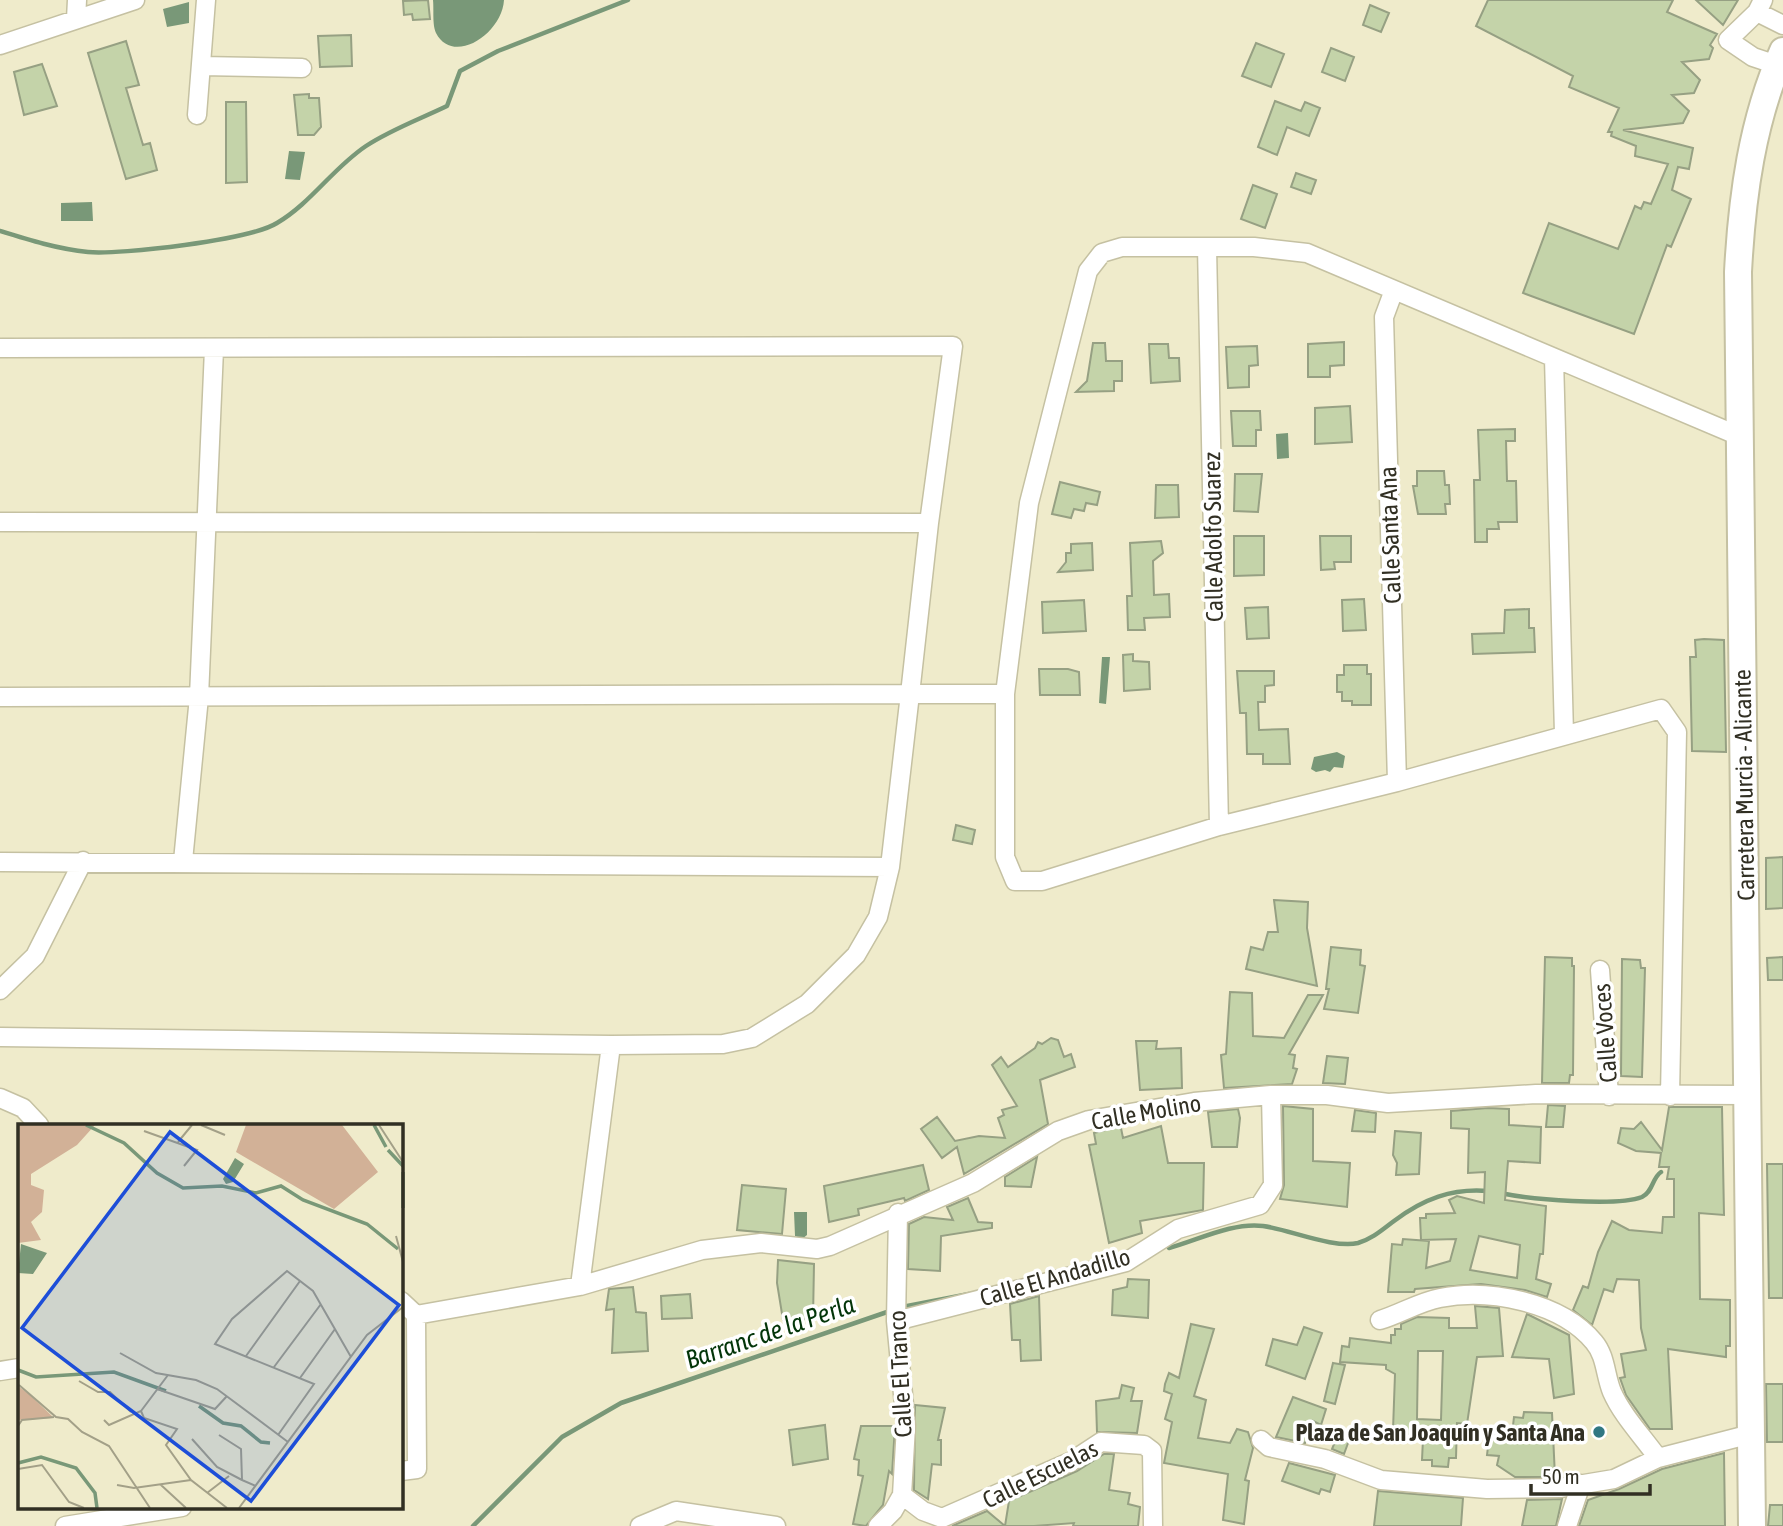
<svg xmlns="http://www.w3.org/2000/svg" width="1783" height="1526" font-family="'Asap Condensed',sans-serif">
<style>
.water{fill:#799878}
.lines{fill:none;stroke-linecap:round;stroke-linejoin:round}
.stream{stroke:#799878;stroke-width:4.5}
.building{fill:#c4d3a9;stroke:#96a083;stroke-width:2;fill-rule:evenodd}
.minor-casing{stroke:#c5c1a2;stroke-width:21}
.highway-casing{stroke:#c5c1a2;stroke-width:30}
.minor{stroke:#fff;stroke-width:18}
.highway{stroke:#fff;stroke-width:26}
.poi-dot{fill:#307782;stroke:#fff;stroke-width:2.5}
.labels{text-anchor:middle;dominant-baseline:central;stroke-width:7;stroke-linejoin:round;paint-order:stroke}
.street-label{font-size:24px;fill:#312f23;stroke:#fff}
.poi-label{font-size:24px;font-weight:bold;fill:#312f23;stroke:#fff;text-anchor:end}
.water-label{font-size:26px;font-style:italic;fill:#033509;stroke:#fff}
.inset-river{fill:none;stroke:#799878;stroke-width:3.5}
.inset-road{fill:none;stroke:#a3a088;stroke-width:2}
.view{fill:#1d4ed8;fill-opacity:0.15;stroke:#1d4ed8;stroke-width:3.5}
.inset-edge{fill:none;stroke:#312f23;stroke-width:3.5}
</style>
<rect width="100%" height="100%" fill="#efebcb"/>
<!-- water -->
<path class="water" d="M433 0H504C502 34 453 66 436 33 432 25 434 9 433 0Z
M189 2V23L167 27 163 9Z
M289 151 305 152 300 180 285 179Z
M92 202 93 221H61V203Z
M1288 433 1289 458 1277 459 1276 434Z
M1102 657H1110L1106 704 1099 703Z
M1337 752 1345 756 1343 768 1334 767 1330 772 1325 770 1316 772 1311 769 1314 757Z
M794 1212H807V1235L802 1239 795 1236Z"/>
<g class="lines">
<!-- stream -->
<path class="stream" d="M0 231C29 240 58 249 88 252 121 255 250 240 277 223 311 203 333 168 366 146 390 130 420 119 447 106L460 71 498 51 628 0
M1500 1193C1529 1199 1616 1207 1642 1197 1653 1192 1652 1178 1661 1172
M1169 1248C1198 1240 1233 1222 1263 1226 1288 1229 1334 1249 1358 1243 1372 1239 1382 1230 1394 1221 1423 1199 1452 1188 1488 1191
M902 1307 969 1294
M473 1526 562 1437 621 1403 890 1311"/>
</g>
<!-- building -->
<path class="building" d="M428 0 430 19 413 20 412 14 404 15 403 1Z
M1488 0H1673L1667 12 1717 34 1710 45 1713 48 1709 59 1682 62 1700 80 1694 93 1672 95 1689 111 1683 123 1623 130 1693 148 1689 169 1678 167 1672 190 1691 199 1671 247 1667 245 1634 334 1523 293 1549 223 1618 249 1635 206 1641 209 1644 202 1651 204 1668 164 1635 156 1636 146 1611 136 1612 132H1608L1619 108 1569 87 1573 76 1476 26Z
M1696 0H1738L1723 25Z
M1370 5 1389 13 1381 32 1363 25Z
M351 35 352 66 320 67 318 36Z
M126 41 139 85 126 88 143 145 150 143 157 170 126 179 88 53Z
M1256 43 1284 54 1271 87 1242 76Z
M1331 48 1354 57 1345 81 1322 72Z
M42 64 57 106 24 115 14 72Z
M309 94V98H319L321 127 314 135H298L294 95Z
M1275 101 1301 111 1305 102 1320 108 1309 136 1287 127 1277 155 1258 147Z
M226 102H246L247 182 226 183Z
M1296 173 1316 180 1311 194 1291 187Z
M1253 185 1277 194 1265 228 1241 219Z
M1344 342V365L1330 366V377H1308V344Z
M1093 343H1105L1106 361H1122V381H1114V391L1076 392 1087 381Z
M1149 344H1168L1169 358H1179L1180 381 1151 383Z
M1257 346 1258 365 1249 366V387L1228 388 1226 347Z
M1350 406 1352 442 1315 444V408Z
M1231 411H1260L1261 430H1256V446H1233Z
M1515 429V441H1506L1507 481H1516L1517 522H1498L1499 529H1487V542H1475L1474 480H1480L1478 430Z
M1417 471H1444L1445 485H1449L1450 504H1445L1446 514H1418L1413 486H1417Z
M1235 474H1262L1258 512 1234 511Z
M1060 482 1100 492 1097 505 1086 503 1084 511 1074 509 1071 518 1052 514Z
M1156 485H1178L1179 517 1155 518Z
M1234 536H1264V575L1234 576Z
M1320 536H1351V562H1334L1335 569 1321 570Z
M1161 541 1163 553 1153 561 1154 595 1169 594 1170 617 1144 618 1145 630H1128L1127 596H1132L1130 543Z
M1092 543 1093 570 1058 572 1066 562V553H1071V544Z
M1364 599 1366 630 1343 631 1342 600Z
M1084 600 1086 631 1043 633 1042 602Z
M1268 607 1269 638 1247 639 1245 608Z
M1529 609V628H1534L1535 652 1473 654 1472 634 1504 633 1505 610Z
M1704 639 1724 640 1726 752 1692 751 1690 657H1696L1695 640Z
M1133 654V661L1149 662 1150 689 1124 691 1123 655Z
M1344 665H1367V674H1371V705H1352V701H1342V692H1337V675H1344Z
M1039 669H1068L1079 672 1080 695H1040Z
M1237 671H1274V685L1265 686V702H1258L1259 730 1288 729 1290 764H1263V754H1247L1246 713H1240Z
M956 825 975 830 972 844 953 840Z
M1783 857V908L1766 909V858Z
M1274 900 1308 902 1307 928 1317 986 1246 969 1251 947 1263 950 1268 932H1278Z
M1331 947 1361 950 1360 965 1365 966 1358 1013 1324 1009 1329 989H1326Z
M1545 957 1572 958V966H1574L1573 1075H1570L1569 1083H1542Z
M1783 957V980H1768L1767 958Z
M1622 959 1640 960 1641 968H1645L1642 1077 1621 1076Z
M1230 992 1252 993 1253 1036 1284 1038 1308 995H1323L1289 1054 1295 1055 1293 1068 1297 1069 1292 1084 1224 1088 1221 1055 1226 1054Z
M1051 1038 1058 1040 1064 1057 1071 1054 1075 1067 1040 1080 1048 1124 964 1174 957 1147 942 1158 921 1129 937 1117 955 1141 979 1136 1005 1138 998 1118 1004 1115 1002 1110 1017 1106 992 1065 1001 1057 1008 1067 1035 1048 1038 1042 1042 1044Z
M1136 1041H1157L1156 1049 1181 1048 1182 1088 1140 1090Z
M1327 1056 1348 1058 1345 1084 1323 1083Z
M1548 1105 1565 1106 1563 1127H1546Z
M1283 1106 1313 1109V1161L1350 1163 1347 1207 1280 1199 1284 1185Z
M1669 1107H1722L1724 1215 1699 1213 1700 1299 1730 1300V1346H1726V1357L1668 1349 1672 1429H1650L1626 1395 1620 1378 1625 1377 1621 1354 1646 1350 1641 1328 1639 1280 1617 1279 1613 1292 1604 1289 1592 1325 1573 1310 1583 1286 1588 1288 1598 1252 1612 1221 1629 1230 1662 1233 1663 1217H1674V1179H1667L1669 1167H1659L1661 1153 1636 1151 1618 1143 1621 1128 1634 1129 1641 1122 1662 1150Z
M1488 1108 1509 1109V1125L1541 1127 1540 1163 1508 1161 1505 1200 1546 1206 1543 1254H1540L1536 1279 1551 1284 1547 1297 1525 1290 1481 1284 1415 1289 1414 1292H1388L1392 1244 1402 1245 1403 1239 1429 1241 1426 1268 1450 1261 1456 1239 1421 1240 1420 1218H1426V1214L1455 1213 1449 1200 1457 1196 1484 1203 1485 1172 1468 1173 1469 1129 1451 1128V1111ZM1479 1236 1520 1245 1517 1278 1470 1270Z
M1238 1109 1240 1118 1237 1147H1212L1208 1112Z
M1355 1110 1376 1113 1375 1132 1352 1131Z
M1161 1126 1168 1163H1204L1203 1210 1140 1221 1142 1233 1109 1243 1089 1145 1096 1144 1094 1133 1117 1127 1121 1128 1123 1138Z
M1395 1131 1421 1133 1419 1174 1396 1175 1397 1163 1393 1155Z
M1037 1157 1031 1187 1005 1186V1177Z
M1767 1164H1783V1298H1769Z
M923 1165 929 1190 905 1201 904 1198 858 1209 859 1215 829 1222 824 1186Z
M742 1185 786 1189 782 1234 737 1230Z
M968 1198 978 1222 992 1223V1228L941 1236 940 1271 908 1269 909 1224 924 1217 953 1220 947 1207Z
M778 1260 814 1264 813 1319 783 1320 777 1283Z
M1128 1279 1149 1280 1148 1318 1112 1315 1113 1290 1127 1287Z
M633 1287 636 1312 646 1313 648 1351 612 1353 614 1309 606 1310 609 1289Z
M690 1294 692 1318 662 1319 661 1296Z
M1039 1296 1041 1360 1021 1361 1020 1340H1012L1010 1304Z
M1475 1306 1499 1308 1503 1356 1477 1357 1467 1424 1457 1423 1456 1458H1449L1448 1467 1432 1466V1460H1422L1423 1439 1393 1430 1395 1374 1386 1369V1365L1340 1362 1342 1346 1349 1347 1350 1338 1391 1343V1335H1395V1329H1401V1324L1417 1317 1449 1318V1328H1477ZM1418 1351H1443L1441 1420 1417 1419Z
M1527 1314 1569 1335 1574 1394 1554 1398 1549 1359 1512 1357Z
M1191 1324 1214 1329 1194 1396 1206 1400 1198 1438 1230 1443 1237 1429 1248 1432 1253 1448 1245 1480 1249 1481 1244 1524 1223 1520 1228 1474 1164 1463 1172 1422 1165 1419 1172 1394 1164 1391 1165 1384 1169 1373 1179 1378Z
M1304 1327 1322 1333 1305 1379 1266 1365 1273 1339 1297 1345Z
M1333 1363 1345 1365 1335 1404 1324 1401Z
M1766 1384H1783V1442H1767Z
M1122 1385 1134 1388 1131 1401H1142L1137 1433 1097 1432 1096 1401 1119 1398Z
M1293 1397 1326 1409 1321 1425 1313 1421 1305 1443 1276 1437Z
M915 1405 945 1408 938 1440H941V1465L932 1464 928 1499 914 1490Z
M1524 1412 1552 1413 1555 1477H1515L1497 1465 1499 1456 1487 1455 1490 1431 1512 1434 1514 1417 1523 1418Z
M825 1425 828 1459 793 1465 789 1430Z
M861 1426H895L892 1474 889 1471 883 1505 866 1526 853 1524 863 1476 858 1475 859 1460 854 1459Z
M1340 1430 1351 1435 1344 1454 1332 1449Z
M1724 1453 1725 1526H1579L1588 1500 1619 1489 1662 1469Z
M1104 1454H1114L1109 1490 1130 1493 1128 1504 1140 1507 1138 1526H1073L1074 1523 1034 1526H952L987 1511 1005 1526 1009 1501 1077 1471Z
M1289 1463 1335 1475 1330 1492 1321 1489 1319 1494 1282 1481Z
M1378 1491 1463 1498 1461 1526H1374Z
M1562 1499 1556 1526H1522L1527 1500Z
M1770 1505H1783V1526H1768Z"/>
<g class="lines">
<defs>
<path id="minor" d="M1763 0 1757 12 1783 25
M1757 12 1728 40 1753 57 1777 65
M76 19 77 0
M0 45 135 0
M201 66 302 68
M197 115 206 0
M1207 247 1219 826
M1394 290 1384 317 1397 782
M0 348 953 346 929 523
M1554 358 1564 734
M0 522 929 523 910 694 0 697
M183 861 199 697 214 349
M0 862 890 867
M1600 970 1609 1096
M0 990 35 956 83 861
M0 1037 611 1045
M1670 1096 1677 732 1661 709 1397 782 1219 826 1042 881H1015L1005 857V694L1029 503 1088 271 1102 253 1122 247H1254L1307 253 1739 436
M0 1098 23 1108 39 1125
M580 1286 611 1045 723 1044 752 1038 807 1004 856 955 878 917 890 867 910 694H1005
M401 1301 416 1315
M1380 1320C1400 1314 1419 1302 1440 1298 1488 1288 1561 1302 1594 1342 1606 1356 1605 1375 1612 1392 1622 1415 1643 1437 1658 1458L1751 1434
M896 1321 1126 1262 1178 1229 1260 1205 1273 1185 1271 1095
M0 1371 19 1368
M1261 1440 1269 1447 1325 1459 1381 1480 1487 1489 1560 1488 1614 1479 1658 1458
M401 1471 417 1469 416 1315 580 1286 702 1250 761 1243 817 1249 830 1246 973 1183 1058 1131 1089 1120 1194 1102 1271 1095H1327L1388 1103 1536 1094 1747 1095
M902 1495 923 1511 942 1518 1072 1461 1101 1442 1144 1445 1152 1451 1153 1526
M65 1526 182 1507
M640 1526 676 1511 776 1526
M878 1526 893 1511 902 1495 906 1426 896 1321 898 1213
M1567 1526 1581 1484"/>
<path id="highway" d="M1752 1526 1738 272C1742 196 1752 121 1783 51"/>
</defs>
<!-- minor casing -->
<use href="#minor" class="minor-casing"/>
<!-- highway casing -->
<use href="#highway" class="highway-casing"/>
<!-- minor -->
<use href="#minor" class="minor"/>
<!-- highway -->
<use href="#highway" class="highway"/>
</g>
<!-- markers -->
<circle class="poi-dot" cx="1599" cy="1432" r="7"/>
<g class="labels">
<!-- street labels -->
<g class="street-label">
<text transform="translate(1390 535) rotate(-92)">Calle Santa Ana</text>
<text transform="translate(1213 537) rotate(-91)">Calle Adolfo Suarez</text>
<text transform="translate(1744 785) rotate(-91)">Carretera Murcia - Alicante</text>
<text transform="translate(1605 1033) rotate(-94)">Calle Voces</text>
<text transform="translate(1146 1112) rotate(-10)">Calle Molino</text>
<text transform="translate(1055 1277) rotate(-16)">Calle El Andadillo</text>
<text transform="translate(900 1374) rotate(-93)">Calle El Tranco</text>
<text transform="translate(1040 1474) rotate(-26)">Calle Escuelas</text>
</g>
<!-- poi labels -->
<g class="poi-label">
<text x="1585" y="1432">Plaza de San Joaquín y Santa Ana</text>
</g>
<!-- water labels -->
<g class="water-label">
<text transform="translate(770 1332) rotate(-19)">Barranc de la Perla</text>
</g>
</g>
<!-- overview -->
<g transform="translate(18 1124)">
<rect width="385" height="385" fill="#efebcb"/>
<path d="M0 1H77L59 21 13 50V61L26 66 24 88 13 98 23 116 0 119ZM228 1H324L360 48 316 85 218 28ZM0 262 12 271 36 294 0 296Z" fill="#d2b197"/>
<path d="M217 34 226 40 215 58 208 60 205 55ZM3 120 29 129 15 150 0 149Z" fill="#799878"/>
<path class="inset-river" d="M68 1 106 19 139 49 165 64 204 62 238 69 263 62 285 76 349 100 380 125M356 1 368 23M370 26 385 42M385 48V84M0 246 18 253 96 248 148 267M181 282 205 299 223 302 243 318 252 319M0 339 23 333 58 344 77 369 79 384"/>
<path class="inset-road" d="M183 1 207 11M361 1 385 38M126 7 179 26 166 42M160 18 174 1M378 112 385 138M102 229 138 249 178 256 199 265 270 318M228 232 282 157M256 243 303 180M282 254 317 205M61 257 80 268H92L113 288M1 261 38 293 50 295 64 308 91 322 132 384M139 265 197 285 209 272M123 287 126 294 159 305 148 321 173 356 209 384M86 296 91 301 123 287 150 251M0 302 4 296 36 293M201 311 223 325 224 356 238 362M260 311 296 260 197 220 214 195 269 147 295 167 333 233M174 315 199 343 224 356M0 345 24 341 51 378 66 384M99 361 116 364 173 356M143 361 168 384M189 369 211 352M221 384 349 211 385 183"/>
<path class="view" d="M152 8 381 181 233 377 4 204Z"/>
<rect width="385" height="385" class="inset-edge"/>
</g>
<!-- scale -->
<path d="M1531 1484v10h119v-10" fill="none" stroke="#312f23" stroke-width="3.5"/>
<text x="1542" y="1484" font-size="21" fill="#312f23" stroke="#ffffff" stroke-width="5" paint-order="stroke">50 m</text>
</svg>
